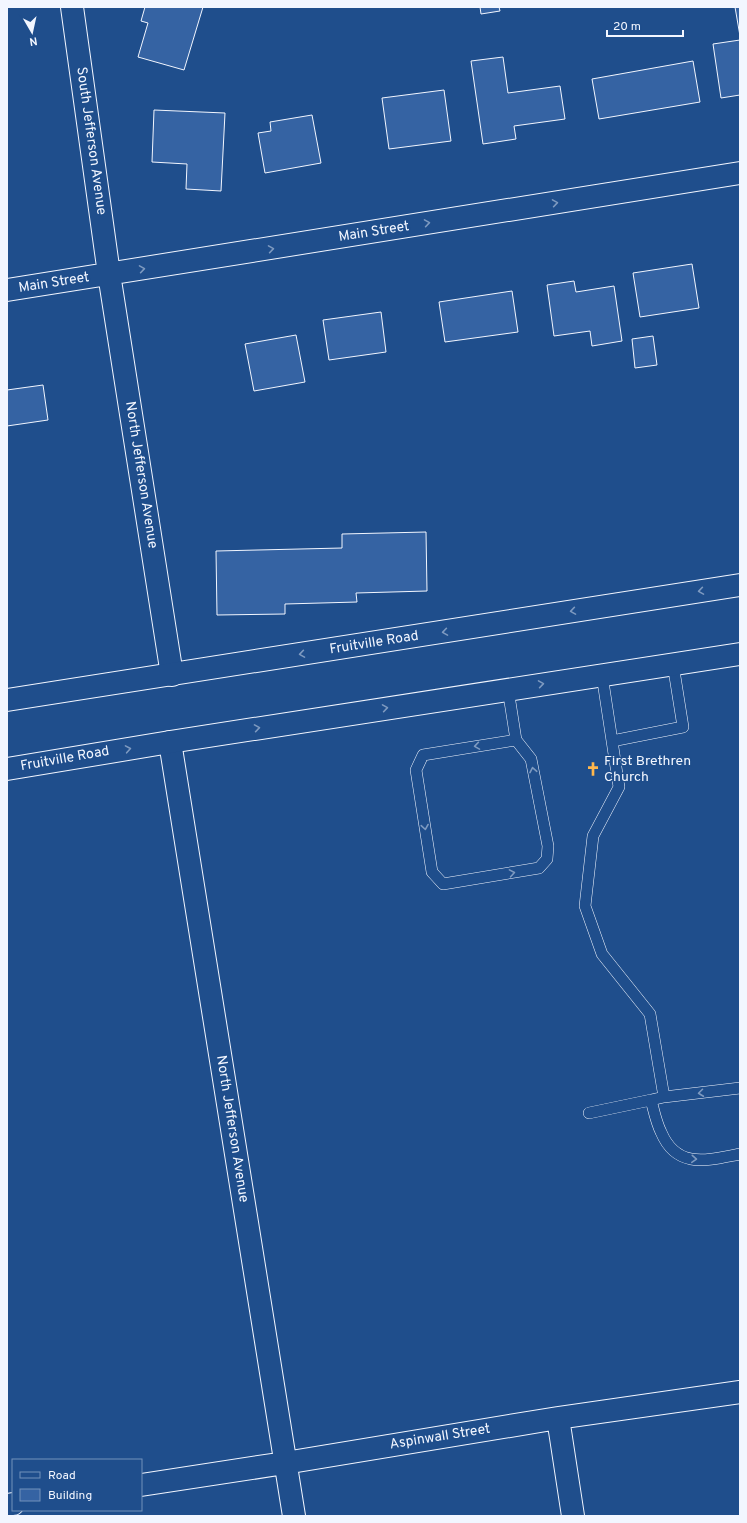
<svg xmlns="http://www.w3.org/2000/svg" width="747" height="1523" font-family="Overpass,sans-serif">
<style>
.building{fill:#3563a3;stroke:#f2f6ff}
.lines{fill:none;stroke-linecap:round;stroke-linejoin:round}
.service-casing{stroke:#f2f6ff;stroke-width:12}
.minor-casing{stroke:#f2f6ff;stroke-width:24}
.primary-casing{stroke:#f2f6ff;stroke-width:24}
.service{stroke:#1f4e8c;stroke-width:11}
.minor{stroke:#1f4e8c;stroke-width:22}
.primary{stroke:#1f4e8c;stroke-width:22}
.oneway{stroke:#7e9ac0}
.labels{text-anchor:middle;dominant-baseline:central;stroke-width:3;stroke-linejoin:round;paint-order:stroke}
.street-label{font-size:14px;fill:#f2f6ff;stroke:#1f4e8c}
.poi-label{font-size:14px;fill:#f2f6ff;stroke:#1f4e8c;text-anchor:start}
</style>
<rect width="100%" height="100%" fill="#1f4e8c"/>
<!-- building -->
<path class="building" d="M145 7H203L184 70 138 57 148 23 141 21Z
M480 7H499L500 11 481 14Z
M735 7H740V36Z
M740 40V95L721 98 713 44Z
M503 57 508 93 560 86 565 119 514 126 516 139 483 144 471 61Z
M693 61 700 102 599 119 592 79Z
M444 90 451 141 389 149 382 98Z
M154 110 225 113 221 191 186 189 187 164 152 162Z
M312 115 321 163 265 173 258 133 271 131 270 122Z
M692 264 699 308 640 317 633 273Z
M574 281 576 292 614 286 622 341 592 346 590 331 554 336 547 285Z
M512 291 518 332 445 342 439 302Z
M381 312 386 352 329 360 323 320Z
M296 335 305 382 254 391 245 344Z
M653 336 657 365 635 368 632 339Z
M43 385 48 420 7 426V390Z
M426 532 427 591 356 593 357 602 285 604V614L217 615 216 551 342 548V534Z"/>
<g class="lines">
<defs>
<path id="service" d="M602 675 619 787 593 836 585 906 602 954 650 1014 664 1097
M508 689 516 740 531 759 548 846 547 859 539 868 443 884 432 872 416 770 423 755 516 740
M612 741 683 727 673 664
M740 1088 664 1097 651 1100C654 1111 656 1122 661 1132 677 1170 708 1160 740 1154
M589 1113 651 1100"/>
<path id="minor" d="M72 7 109 274 172 675
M7 290 740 173
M170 742 294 1516
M558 1418 573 1516
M141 1485 285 1463 558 1418 740 1392
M7 1505 13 1504"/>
<path id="primary" d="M7 700 740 585
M7 769 170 742 740 654"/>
</defs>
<!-- service casing -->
<use href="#service" class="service-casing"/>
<!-- minor casing -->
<use href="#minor" class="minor-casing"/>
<!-- primary casing -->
<use href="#primary" class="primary-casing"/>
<!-- service -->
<use href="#service" class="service"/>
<!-- minor -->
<use href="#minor" class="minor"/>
<!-- primary -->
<use href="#primary" class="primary"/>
</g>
<!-- one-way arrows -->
<defs><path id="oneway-chevron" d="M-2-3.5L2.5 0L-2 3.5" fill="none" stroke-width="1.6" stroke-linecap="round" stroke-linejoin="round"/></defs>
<g class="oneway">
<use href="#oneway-chevron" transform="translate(555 203) rotate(-9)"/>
<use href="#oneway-chevron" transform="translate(427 223) rotate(-9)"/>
<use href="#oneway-chevron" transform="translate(271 249) rotate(-9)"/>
<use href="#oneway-chevron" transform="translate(142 269) rotate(-9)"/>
<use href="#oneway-chevron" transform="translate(701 591) rotate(171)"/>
<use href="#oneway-chevron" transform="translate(573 611) rotate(171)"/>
<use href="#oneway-chevron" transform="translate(445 632) rotate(171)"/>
<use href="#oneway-chevron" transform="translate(302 654) rotate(171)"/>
<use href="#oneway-chevron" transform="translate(541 684) rotate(-9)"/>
<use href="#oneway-chevron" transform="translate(385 708) rotate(-9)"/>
<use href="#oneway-chevron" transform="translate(257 728) rotate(-9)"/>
<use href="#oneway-chevron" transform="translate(477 746) rotate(171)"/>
<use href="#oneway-chevron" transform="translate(128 749) rotate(-10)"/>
<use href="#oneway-chevron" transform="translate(533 770) rotate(-101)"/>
<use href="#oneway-chevron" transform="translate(425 827) rotate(81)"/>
<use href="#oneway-chevron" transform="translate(512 873) rotate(-10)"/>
<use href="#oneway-chevron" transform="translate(701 1093) rotate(173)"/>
<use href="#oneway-chevron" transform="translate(694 1159) rotate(4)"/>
</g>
<!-- icons -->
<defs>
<symbol id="church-bare" viewBox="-9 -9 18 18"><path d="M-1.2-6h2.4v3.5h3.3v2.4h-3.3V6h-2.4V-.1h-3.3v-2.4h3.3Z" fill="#ffb74d" stroke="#1f4e8c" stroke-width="2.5" paint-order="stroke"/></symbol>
</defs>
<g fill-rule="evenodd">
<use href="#church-bare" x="583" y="759" width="20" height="20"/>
</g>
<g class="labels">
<!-- street labels -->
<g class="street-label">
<text transform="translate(91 141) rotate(82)">South Jefferson Avenue</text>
<text transform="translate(374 232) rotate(-9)">Main Street</text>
<text transform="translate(54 283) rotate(-9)">Main Street</text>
<text transform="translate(141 475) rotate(81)">North Jefferson Avenue</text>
<text transform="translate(374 643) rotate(-9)">Fruitville Road</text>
<text transform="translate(65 759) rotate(-10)">Fruitville Road</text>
<text transform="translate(232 1129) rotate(81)">North Jefferson Avenue</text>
<text transform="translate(440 1437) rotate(-9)">Aspinwall Street</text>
</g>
<!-- poi labels -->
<g class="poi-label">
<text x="604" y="761">First Brethren<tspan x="604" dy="16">Church</tspan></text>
</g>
</g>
<!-- border -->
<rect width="747" height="1523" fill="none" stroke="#f2f6ff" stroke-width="16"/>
<!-- legend -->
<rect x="12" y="1459" width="130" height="52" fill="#1f4e8c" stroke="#7391ba"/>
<rect x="20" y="1472" width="20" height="6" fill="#1f4e8c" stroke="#7391ba"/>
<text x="48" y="1479" font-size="12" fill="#f2f6ff">Road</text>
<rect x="20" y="1489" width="20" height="12" fill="#3563a3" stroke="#7391ba"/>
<text x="48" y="1499" font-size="12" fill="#f2f6ff">Building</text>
<!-- north arrow -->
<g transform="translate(32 32) rotate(171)" stroke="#1f4e8c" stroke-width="3" paint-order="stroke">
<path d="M0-3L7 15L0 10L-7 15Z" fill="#f2f6ff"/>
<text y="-6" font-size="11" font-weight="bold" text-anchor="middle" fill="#f2f6ff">N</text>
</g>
<!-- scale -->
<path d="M607 30v6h76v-6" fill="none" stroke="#f2f6ff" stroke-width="2"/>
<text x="613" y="30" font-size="12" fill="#f2f6ff" stroke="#1f4e8c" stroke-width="3" paint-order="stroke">20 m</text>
</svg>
